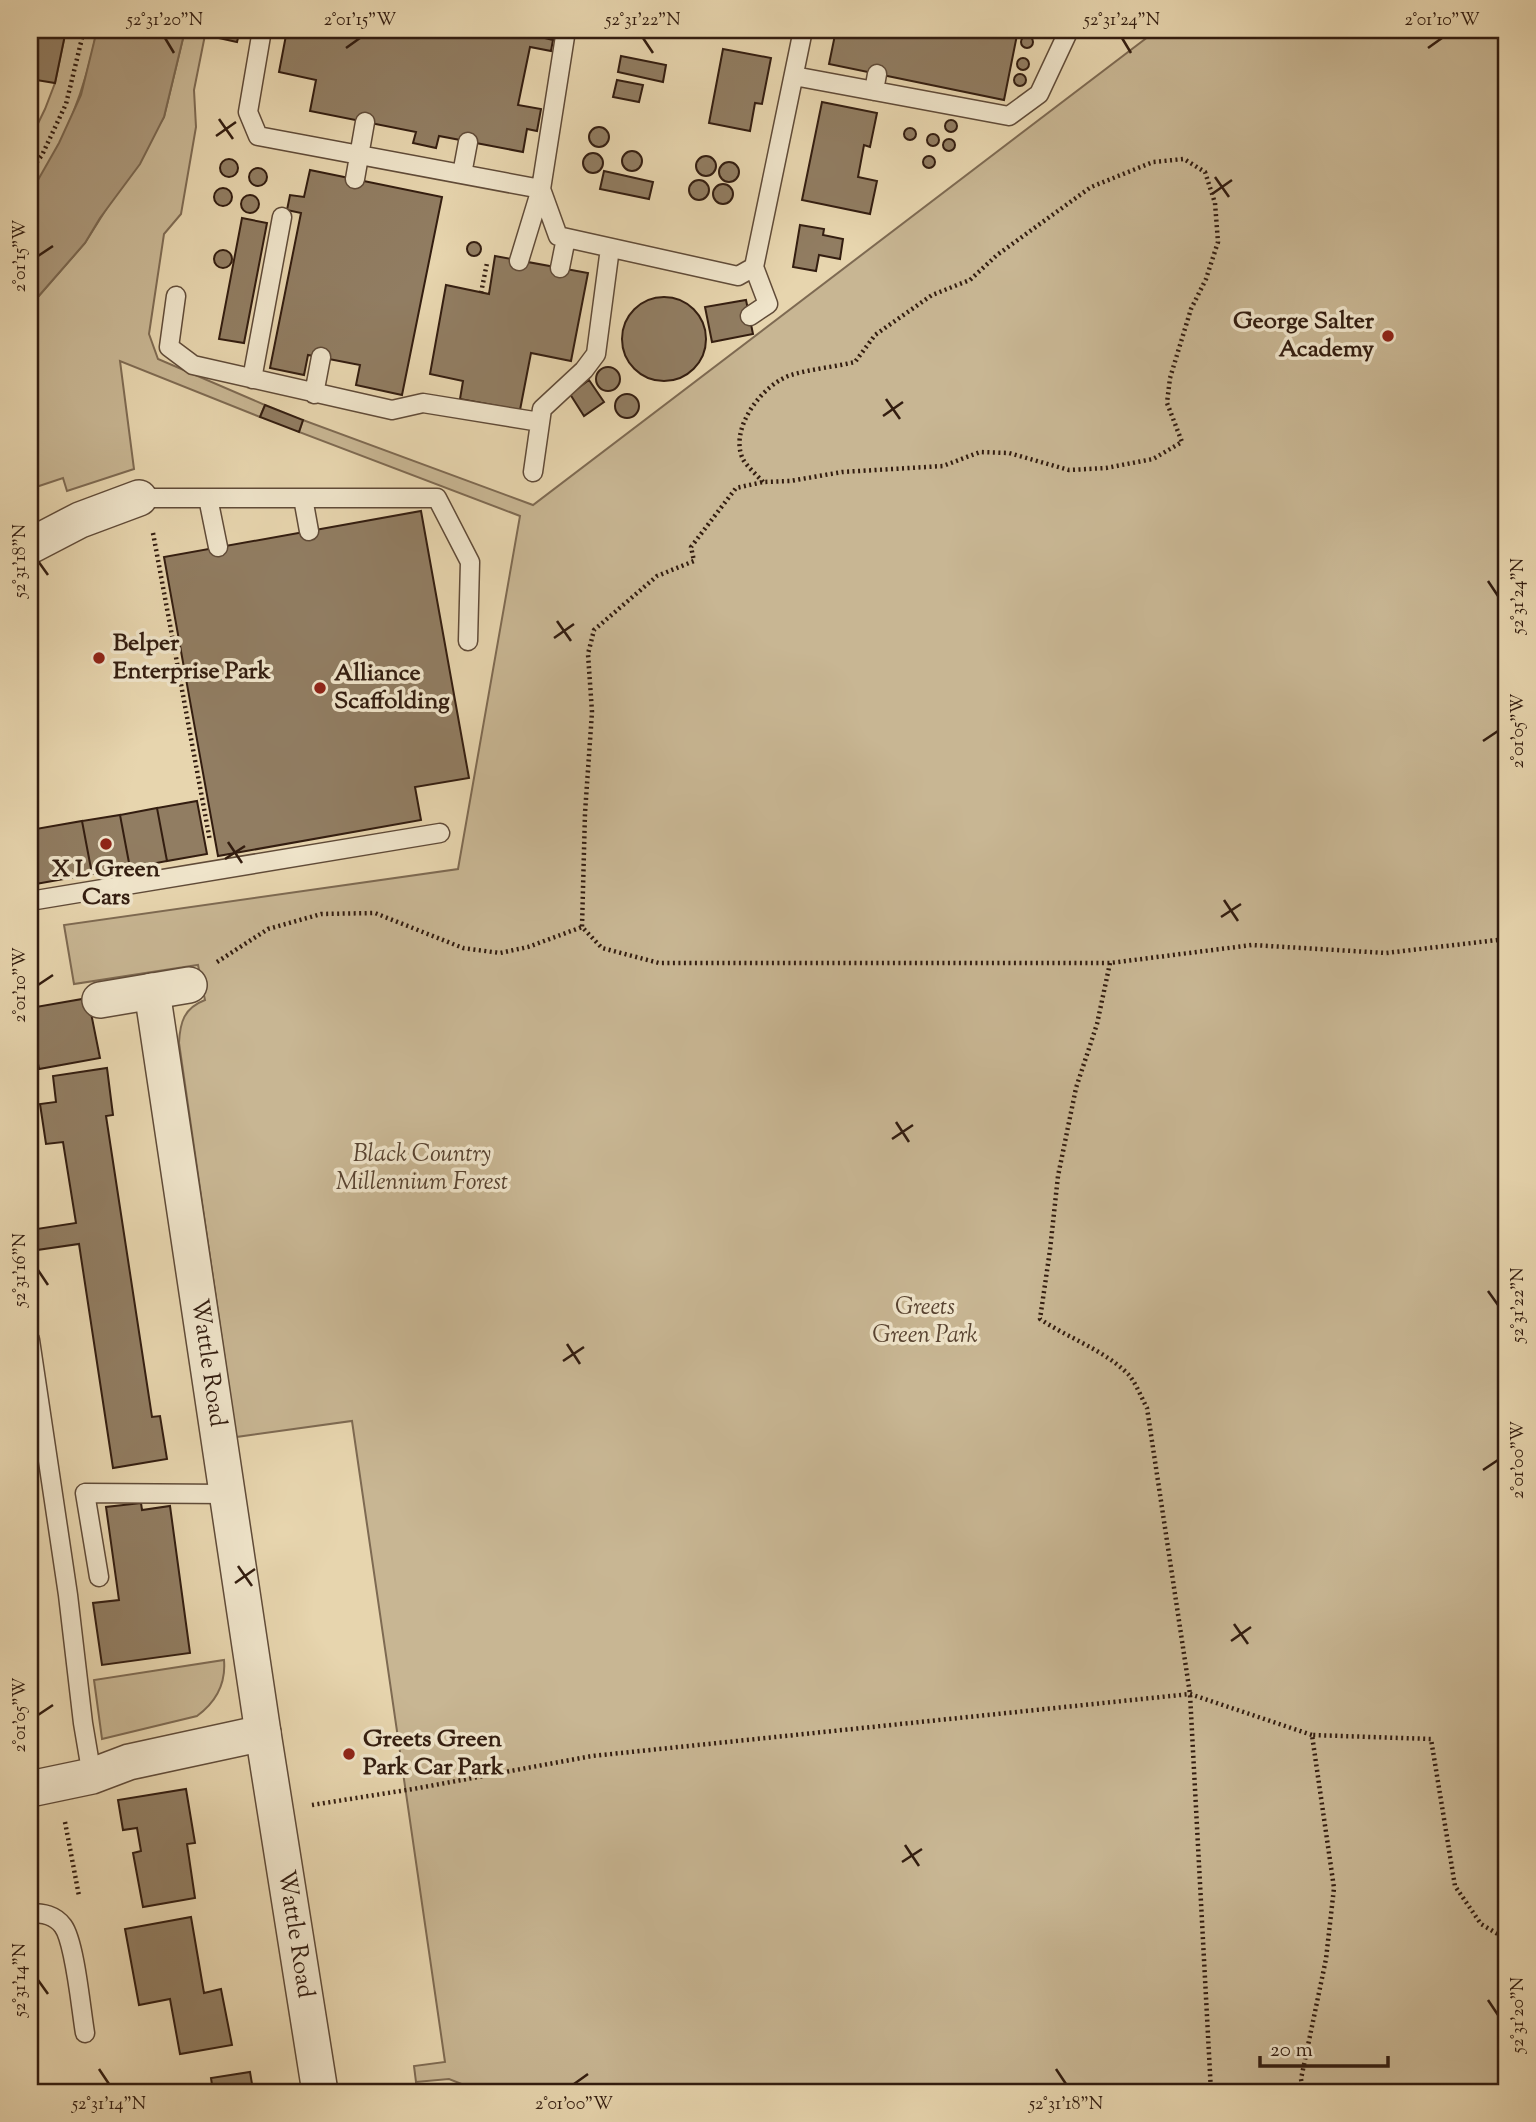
<svg xmlns="http://www.w3.org/2000/svg" width="1536" height="2122" font-family="'Sorts Mill Goudy',serif">
<style>
.green{fill:#c8b693;stroke:#7e6a52;stroke-width:2}
.water{fill:#aa9678;stroke:#7a664e;stroke-width:2}
.building{fill:#917d62;stroke:#331d10;stroke-width:2}
.lines{fill:none;stroke-linecap:round;stroke-linejoin:round}
.service-casing{stroke:#604b38;stroke-width:21}
.minor-casing{stroke:#604b38;stroke-width:38}
.path{stroke:#331d10;stroke-width:4.5;stroke-dasharray:2 3.5;stroke-linecap:butt}
.service{stroke:#efe4ca;stroke-width:18}
.minor{stroke:#efe4ca;stroke-width:35}
.ticks{fill:none;stroke:#331d10;stroke-width:2.5}
.poi-dot{fill:#8f2418;stroke:#efe4ca;stroke-width:2.5}
.labels{text-anchor:middle;dominant-baseline:central;stroke-width:7;stroke-linejoin:round;paint-order:stroke}
.poi-label{font-size:24px;font-weight:bold;fill:#331d10;stroke:#efe4ca;text-anchor:start}
.park-label{font-size:24px;font-style:italic;fill:#584331;stroke:#efe4ca}
.street-label{font-size:24px;fill:#331d10;stroke:#efe4ca}
.neatline{fill:none;stroke:#331d10;stroke-width:2.5}
.ticks-label{font-size:18px;text-anchor:middle;fill:#331d10}
</style>
<rect width="100%" height="100%" fill="#e7d5ae"/>
<filter id="stains"><feTurbulence type="fractalNoise" baseFrequency=".00286" numOctaves="4"/><feColorMatrix values="0 0 0 0 .2 0 0 0 0 .09 0 0 0 0 .02 0 0 0 .5 -.17"/></filter>
<radialGradient id="worn" r=".72"><stop offset=".6" stop-color="#630" stop-opacity="0"/><stop offset="1" stop-color="#630" stop-opacity=".3"/></radialGradient>
<!-- green -->
<path class="green" d="M66 30H97C86 87 64 146 30 194V140L45 109 55 83Z
M185 30H206L194 90 196 127 181 214 164 234 149 334 158 359 265 405 260 417 120 361 134 469 67 491 63 478 30 489V306L85 243 164 117Z
M1157 30H1506V2092H482L449 2079 416 2082 414 2066 445 2062 352 1421 236 1437 179 1043C180 1022 184 1008 205 1000L198 965 74 984 64 925 458 869 520 516 299 432 303 420 533 505Z
M224 1660C226 1683 216 1702 197 1716L102 1739 94 1680Z"/>
<!-- water -->
<path class="water" d="M97 30H185L164 117 140 164 100 218 85 243 30 306V194L59 143 81 95Z"/>
<!-- building -->
<path class="building" d="M30 30H66L55 83 30 79Z
M206 30H240L237 42 205 35Z
M287 30H533L532 35 553 40 551 51 530 47 518 105 541 109 537 131 527 129 523 152 439 136 436 148 413 143 416 132 310 111 316 80 279 72Z
M836 30H1018L1004 100 829 64Z
M1021 42a6 6 0 1 1 12 0a6 6 0 1 1-12 0Z
M723 49 771 58 762 104 755 103 750 131 709 123Z
M621 56 666 65 663 82 618 72Z
M1017 64a6 6 0 1 1 12 0a6 6 0 1 1-12 0Z
M1014 80a6 6 0 1 1 12 0a6 6 0 1 1-12 0Z
M617 80 643 85 639 102 613 97Z
M822 102 877 113 870 147 864 145 858 177 877 181 870 214 802 200Z
M945 126a6 6 0 1 1 12 0a6 6 0 1 1-12 0Z
M589 137a10 10 0 1 1 20 0a10 10 0 1 1-20 0Z
M904 134a6 6 0 1 1 12 0a6 6 0 1 1-12 0Z
M927 140a6 6 0 1 1 12 0a6 6 0 1 1-12 0Z
M943 145a6 6 0 1 1 12 0a6 6 0 1 1-12 0Z
M622 161a10 10 0 1 1 20 0a10 10 0 1 1-20 0Z
M583 163a10 10 0 1 1 20 0a10 10 0 1 1-20 0Z
M923 162a6 6 0 1 1 12 0a6 6 0 1 1-12 0Z
M696 166a10 10 0 1 1 20 0a10 10 0 1 1-20 0Z
M220 168a9 9 0 1 1 18 0a9 9 0 1 1-18 0Z
M719 172a10 10 0 1 1 20 0a10 10 0 1 1-20 0Z
M249 177a9 9 0 1 1 18 0a9 9 0 1 1-18 0Z
M310 170 442 197 402 395 356 385 360 365 308 355 304 375 270 368 301 213 287 210 290 195 304 197Z
M604 171 653 182 649 199 600 189Z
M689 190a10 10 0 1 1 20 0a10 10 0 1 1-20 0Z
M713 194a10 10 0 1 1 20 0a10 10 0 1 1-20 0Z
M214 197a9 9 0 1 1 18 0a9 9 0 1 1-18 0Z
M241 204a9 9 0 1 1 18 0a9 9 0 1 1-18 0Z
M242 218 267 223 244 343 219 339Z
M800 225 824 229 823 235 843 239 840 259 819 255 816 271 793 267Z
M467 249a7 7 0 1 1 14 0a7 7 0 1 1-14 0Z
M214 259a9 9 0 1 1 18 0a9 9 0 1 1-18 0Z
M495 256 588 273 571 361 531 353 520 410 460 399 463 381 430 374 446 285 489 294Z
M622 339a42 42 0 1 1 84 0a42 42 0 1 1-84 0Z
M746 300 753 334 712 342 705 307Z
M596 379a12 12 0 1 1 24 0a12 12 0 1 1-24 0Z
M589 380 604 402 584 416 570 394Z
M615 406a12 12 0 1 1 24 0a12 12 0 1 1-24 0Z
M265 405 303 420 299 432 260 417Z
M421 511 469 778 415 787 421 820 218 856 164 557Z
M197 801 207 854 167 861 157 808Z
M157 808 167 861 130 868 120 815Z
M120 815 130 868 92 874 82 821Z
M82 821 92 874 30 885V830Z
M88 998 100 1058 39 1069 30 1021V1008Z
M107 1068 113 1115 106 1116 152 1417 160 1416 167 1459 113 1468 79 1244 30 1251V1230L76 1223 63 1142 46 1144 40 1104 56 1102 53 1076Z
M141 1503 142 1510 170 1506 190 1653 102 1665 93 1603 119 1600 106 1507Z
M186 1789 195 1843 187 1844 195 1898 143 1907 133 1853 141 1851 137 1828 123 1830 118 1800Z
M191 1917 204 1993 221 1989 232 2045 180 2054 170 1999 139 2005 125 1929Z
M250 2072 253 2090 269 2088 270 2092H213L211 2078Z"/>
<g class="lines">
<defs>
<path id="service" d="M262 30 248 112 258 136 541 189 519 261
M566 30 541 189 558 236 738 276 754 267 803 30
M794 76 1009 116 1039 94 1069 30
M874 91 877 74
M462 174 468 142
M355 179 365 122
M560 268 566 238
M176 296 169 347 193 365 392 410 423 403 540 422
M750 316 768 304 754 267
M252 379 282 217
M314 394 321 357
M533 472 542 409 584 370 596 354 610 248
M139 498H437L470 562 468 641
M208 498 218 547
M303 498 309 531
M30 901 440 833
M30 1340 68 1595 83 1723 92 1776
M99 1577 85 1493 228 1494
M30 1913C43 1913 55 1915 63 1926 75 1942 81 2010 85 2033"/>
<g id="minor">
<path d="M30 546 80 520 139 498"/>
<path id="s1" d="M152 991 263 1733 320 2092"/>
<path d="M100 1000 189 985"/>
<path d="M30 1789 92 1776 129 1762 263 1733"/>
</g>
</defs>
<!-- service casing -->
<use href="#service" class="service-casing"/>
<!-- minor casing -->
<use href="#minor" class="minor-casing"/>
<!-- path -->
<path class="path" d="M30 171 42 155 66 104 84 30
M481 293 487 263
M763 482C757 475 745 465 742 457 730 427 763 384 791 375 811 369 834 367 855 362L875 335 932 295 970 280 997 255 1091 187 1153 162 1184 159 1205 172 1215 203 1218 242 1206 279 1191 309 1170 378 1167 403 1182 442 1153 459 1106 468 1069 470 1009 453 980 452 943 466 842 472 790 481 763 482 736 488 691 547 694 561 657 576 594 630 588 654 592 712 585 813 582 927 602 948 659 963H1110L1252 945 1386 953 1506 939
M153 533 210 841
M217 962 268 929 321 914 375 913 463 948 500 953 528 947 582 927
M1110 963 1097 1024 1076 1088 1058 1176 1050 1250 1040 1319C1068 1338 1104 1350 1128 1374 1136 1383 1141 1397 1147 1408L1190 1694 1211 2092
M312 1805 413 1789 592 1756 1190 1694 1312 1735
M65 1822 79 1896
M1303 2092 1301 2079 1326 1959 1334 1888 1312 1735 1431 1739 1455 1886 1481 1924 1506 1939"/>
<!-- service -->
<use href="#service" class="service"/>
<!-- minor -->
<use href="#minor" class="minor"/>
</g>
<!-- ticks -->
<path class="ticks" d="M165 38 174 53M643 38 653 53M1122 38 1131 53M346 48 360 38M1428 48 1442 38M219 119 233 139M216 136 236 122M1215 177 1229 197M1212 194 1232 180M38 256 53 246M886 399 900 419M883 416 903 402M38 561 48 575M1488 581 1498 596M557 621 571 641M554 638 574 624M1483 741 1498 731M228 842 242 863M225 859 245 846M1224 900 1238 921M1221 917 1241 904M38 985 53 975M896 1122 909 1142M892 1139 913 1125M38 1270 48 1285M1488 1291 1498 1305M567 1344 580 1364M563 1361 584 1347M1483 1470 1498 1460M238 1566 252 1586M235 1583 255 1569M1234 1624 1248 1644M1231 1641 1251 1627M38 1715 53 1705M905 1845 919 1866M902 1862 922 1849M38 1980 48 1994M1488 2000 1498 2015M99 2069 109 2084M1056 2069 1066 2084M574 2084 588 2074"/>
<!-- markers -->
<g class="poi-dot">
<circle cx="1388" cy="336" r="7"/>
<circle cx="99" cy="658" r="7"/>
<circle cx="320" cy="688" r="7"/>
<circle cx="106" cy="844" r="7"/>
<circle cx="349" cy="1754" r="7"/>
</g>
<g class="labels">
<!-- poi labels -->
<g class="poi-label">
<text x="1374" y="322" text-anchor="end">George Salter<tspan x="1374" dy="28">Academy</tspan></text>
<text x="113" y="644">Belper<tspan x="113" dy="28">Enterprise Park</tspan></text>
<text x="334" y="674">Alliance<tspan x="334" dy="28">Scaffolding</tspan></text>
<text x="106" y="870" text-anchor="middle">X L Green<tspan x="106" dy="28">Cars</tspan></text>
<text x="363" y="1740">Greets Green<tspan x="363" dy="28">Park Car Park</tspan></text>
</g>
<!-- park labels -->
<g class="park-label">
<text x="422" y="1155">Black Country<tspan x="422" dy="28">Millennium Forest</tspan></text>
<text x="925" y="1308">Greets<tspan x="925" dy="28">Green Park</tspan></text>
</g>
<!-- street labels -->
<g class="street-label">
<text stroke="none"><textPath href="#s1" startOffset="376">Wattle Road</textPath></text>
<text stroke="none"><textPath href="#s1" startOffset="954">Wattle Road</textPath></text>
</g>
</g>
<!-- margin -->
<rect width="1536" height="2122" fill="none" stroke="#e7d5ae" stroke-width="77"/>
<!-- scale -->
<path d="M1260 2056v10h128v-10" fill="none" stroke="#331d10" stroke-width="3.5"/>
<text x="1270" y="2056" font-size="21" fill="#331d10" stroke="#efe4ca" stroke-width="5" paint-order="stroke">20 m</text>
<rect x="38" y="38" width="1460" height="2046" class="neatline"/>
<g class="ticks-label">
<text x="165" y="25">52°31'20"N</text>
<text x="360" y="25">2°01'15"W</text>
<text x="643" y="25">52°31'22"N</text>
<text x="1122" y="25">52°31'24"N</text>
<text x="1442" y="25">2°01'10"W</text>
<text transform="translate(19 256) rotate(-90)" y="6">2°01'15"W</text>
<text transform="translate(19 561) rotate(-90)" y="6">52°31'18"N</text>
<text transform="translate(1517 596) rotate(-90)" y="6">52°31'24"N</text>
<text transform="translate(1517 731) rotate(-90)" y="6">2°01'05"W</text>
<text transform="translate(19 985) rotate(-90)" y="6">2°01'10"W</text>
<text transform="translate(19 1270) rotate(-90)" y="6">52°31'16"N</text>
<text transform="translate(1517 1305) rotate(-90)" y="6">52°31'22"N</text>
<text transform="translate(1517 1460) rotate(-90)" y="6">2°01'00"W</text>
<text transform="translate(19 1715) rotate(-90)" y="6">2°01'05"W</text>
<text transform="translate(19 1980) rotate(-90)" y="6">52°31'14"N</text>
<text transform="translate(1517 2015) rotate(-90)" y="6">52°31'20"N</text>
<text x="109" y="2109">52°31'14"N</text>
<text x="574" y="2109">2°01'00"W</text>
<text x="1066" y="2109">52°31'18"N</text>
</g>
<rect width="100%" height="100%" filter="url(#stains)"/>
<rect width="100%" height="100%" fill="url(#worn)"/>
</svg>
